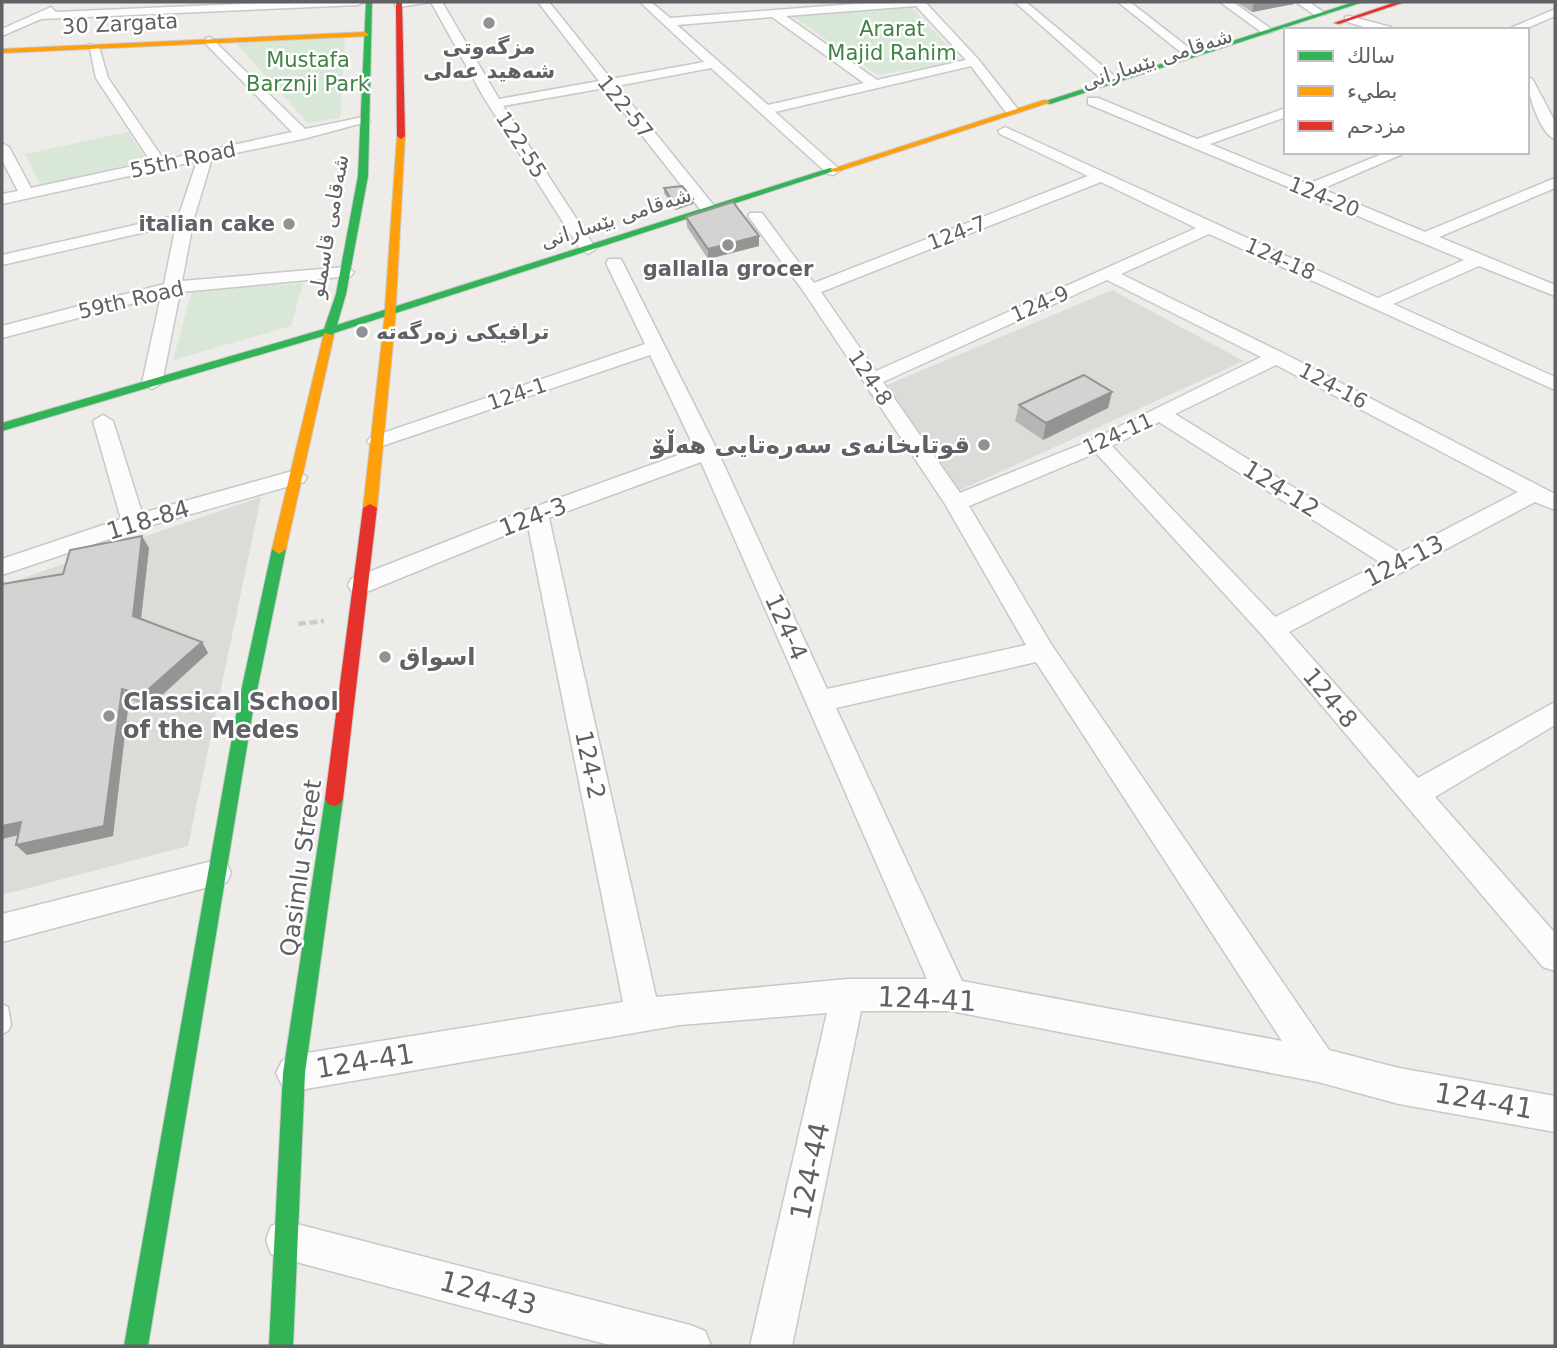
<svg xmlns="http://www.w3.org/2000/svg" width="1557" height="1348" font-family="'DejaVu Sans',Cairo,sans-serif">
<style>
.education{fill:#dddbd8}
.green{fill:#d8e7d7}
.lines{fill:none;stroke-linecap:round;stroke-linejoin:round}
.lane-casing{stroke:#c8c8c8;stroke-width:3}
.street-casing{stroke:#c8c8c8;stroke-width:3}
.fast-casing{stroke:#cacaca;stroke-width:2}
.slow-casing{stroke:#cacaca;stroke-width:2}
.jam-casing{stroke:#cacaca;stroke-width:2}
.path{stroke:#cacecb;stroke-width:4.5;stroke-dasharray:8 3.5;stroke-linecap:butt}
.lane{fill:#fcfcfc;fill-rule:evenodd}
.street{fill:#fcfcfc;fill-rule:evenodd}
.fast{fill:#30b455;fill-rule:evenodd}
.slow{fill:#ff9f0a;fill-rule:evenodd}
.jam{fill:#e5322d;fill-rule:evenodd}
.wall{fill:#b6b5b4}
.shaded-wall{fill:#949492}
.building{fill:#d4d3d1;stroke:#949492;stroke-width:2}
.poi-dot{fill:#919293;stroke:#fff;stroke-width:2.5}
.labels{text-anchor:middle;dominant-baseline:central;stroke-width:5;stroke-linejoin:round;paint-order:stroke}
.far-street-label{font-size:21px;fill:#5f6165;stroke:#fff}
.far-park-label{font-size:21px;fill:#418246;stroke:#fff}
.far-poi-label{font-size:21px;font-weight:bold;fill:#5f6165;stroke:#fff}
.poi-label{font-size:24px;font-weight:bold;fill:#5f6165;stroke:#fff;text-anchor:start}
.street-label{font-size:24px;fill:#5f6165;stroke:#fff}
.near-street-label{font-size:28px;fill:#5f6165;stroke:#fff}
</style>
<rect width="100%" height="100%" fill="#edece9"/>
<!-- education -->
<path class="education" d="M1112 290 1244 361 945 497 868 393Z
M261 497 188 846 2 895V585Z"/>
<!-- green -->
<path class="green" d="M912 8 962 61 878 75 789 14Z
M345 37 340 118 308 123 236 43Z
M128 132 147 161 40 185 25 154Z
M303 283 291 326 173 360 192 291Z"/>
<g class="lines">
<defs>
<path id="lane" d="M2 1004 8 1007 11 1025 8 1031 2 1034Z"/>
<path id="street" d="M286 2H364L358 5 41 19 2 36V29L51 7 56 12Z
M395 2H442L499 99 599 81 538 2H549L611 79 704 62 640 2H651L670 18 879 2H925L978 59 1020 112 1008 115 971 66 775 112 838 168 840 171 833 175 828 174 711 68 617 86 715 207 717 210 709 215 703 213 605 88 503 106 596 249 588 254 580 249 483 96 431 2 399 7 395 6ZM916 6 966 60 877 80 786 16ZM772 17 864 83 768 105 677 25Z
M1015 2H1026L1117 78V84H1107Z
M1118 2H1130L1198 55 1188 58Z
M1220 2H1233L1274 31 1264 34Z
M1296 2H1309L1326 14 1316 16Z
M1555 9V16L1523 30H1506Z
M1349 16 1391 27 1393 30H1373L1345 21V17Z
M210 37 305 129 363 117 370 121 303 139 212 158 194 218 182 281 345 267 354 272 351 276 180 292 162 383 152 389 142 383 161 296 2 338V326L164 284 176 225 2 265V255L179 215 197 161 2 204V194L18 191 2 160V143L9 147 31 188 151 162 96 78 89 44 99 47 108 78 164 160 292 132 206 44V38Z
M1527 76 1533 80 1555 122V139C1540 134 1527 92 1527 76Z
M1088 98H1098L1197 139 1286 108V117L1210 144 1308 184 1387 152H1407L1322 189 1425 232 1555 178V188L1439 237 1555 285V296L1479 266 1393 304 1555 377V390L1209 234 1121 274 1283 353 1555 494V510L1535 502 1289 632 1418 778 1555 702V725L1435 797 1555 933V971L1543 967 1263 636 1096 453 969 506 1051 644 1329 1050 1399 1068 1555 1096V1132L1399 1104 1318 1082 951 1011H861L792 1346H750L827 1013 680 1025 294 1091 282 1085 276 1073 282 1061 294 1055 623 1002 528 526 369 591H351L348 585 351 579 529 509 695 449 650 355 385 445H371L367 441 371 437 645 344 606 263 609 259H621L718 452 827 689 1026 645 945 504 804 292 748 216 750 213H762L814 283 1088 176 1000 134 998 131 1005 127 1378 298 1464 260 1088 104ZM1101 182 1196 228 876 371 821 292ZM1107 280 1261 357 1092 440 960 493 883 382ZM1276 365 1518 492 1400 553 1175 414ZM1159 422 1381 563 1275 617 1112 446ZM701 462 927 979H848L656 997 549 518ZM1036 662 1282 1041 962 981 836 708Z
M103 415 113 421 142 513 296 470 307 477 304 482 142 528 2 575V559L121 519 93 421Z
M216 860 227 864 231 873 227 882 2 942V914Z
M285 1221 690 1325 705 1331 711 1346H613L285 1259 271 1254 266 1240 271 1226Z"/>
<path id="fast" d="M366 2H372L368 176 346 294 337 325 830 168 837 170 334 333 332 337 323 336 2 431V423L324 329 336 294 358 176Z
M1354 2H1363L1050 104 1043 102Z
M279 544 286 549 253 710 148 1346H124L237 710 272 549Z
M334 792 340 794 343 799 305 1073 293 1346H269L283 1073 325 799 328 794Z"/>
<path id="slow" d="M366 32 369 36 2 53V49Z
M1044 100 1051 102 836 172 829 170Z
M401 133 405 136 395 322 377 508 370 512 363 508 384 322 397 136Z
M324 333 334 335 286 549 279 554 272 549Z"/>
<path id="jam" d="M396 2H402L405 136 401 139 397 136Z
M1396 2H1405L1339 24 1334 23Z
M370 504 377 508 343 799 340 804 334 806 328 804 325 799 363 508Z"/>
</defs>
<!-- lane casing -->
<use href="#lane" class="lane-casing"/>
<!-- street casing -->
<use href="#street" class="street-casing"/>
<!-- fast casing -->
<use href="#fast" class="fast-casing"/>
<!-- slow casing -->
<use href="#slow" class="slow-casing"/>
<!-- jam casing -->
<use href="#jam" class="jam-casing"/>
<!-- path -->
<path class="path" d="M298 624 324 621"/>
<!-- lane -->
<use href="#lane" class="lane"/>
<!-- street -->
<use href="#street" class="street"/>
<!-- fast -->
<use href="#fast" class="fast"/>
<!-- slow -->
<use href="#slow" class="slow"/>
<!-- jam -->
<use href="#jam" class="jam"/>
</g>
<!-- wall -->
<path class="wall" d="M1236 2H1295L1294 4 1252 12Z
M664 188 693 199V204L675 210 664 193Z
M686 217 759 236V246L708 259 687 227Z
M1112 392 1108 408 1043 440 1015 421 1019 405Z
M149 548 141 619 202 642 208 653 150 706 129 700 113 836 27 855 16 845 18 835 2 839V584L63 574Z"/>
<!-- shaded-wall -->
<path class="shaded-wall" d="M1254 2H1295L1294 4 1252 12Z
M693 199V204L675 210V205Z
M759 236V246L708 259V249Z
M1112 392 1108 408 1043 440 1046 423Z
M142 536 149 548 140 627 133 616Z
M202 642 208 653 150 706 142 695Z
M122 689 129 700 113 836 27 855 16 845Z
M21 822 31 832 2 839V826Z"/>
<!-- building -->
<path class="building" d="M682 186 693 199 675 205 664 188Z
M733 202 759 236 708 249 686 217Z
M1084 375 1112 392 1046 423 1019 405Z
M142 536 133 616 202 642 142 695 122 689 104 826 16 845 21 822 2 826V584L63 574 70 550Z"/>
<!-- markers -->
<g class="poi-dot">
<circle cx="489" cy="23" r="7"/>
<circle cx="289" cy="224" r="7"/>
<circle cx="728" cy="245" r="7"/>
<circle cx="362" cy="332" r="7"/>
<circle cx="984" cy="445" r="7"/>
<circle cx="385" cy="657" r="7"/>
<circle cx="109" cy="716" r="7"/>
</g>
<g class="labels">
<!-- far-street labels -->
<g class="far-street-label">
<text transform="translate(120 24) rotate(-3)">30 Zargata</text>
<text transform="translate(1157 59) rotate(-18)">شەقامی بێسارانی</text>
<text transform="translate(625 107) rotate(51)">122-57</text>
<text transform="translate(521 145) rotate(57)">122-55</text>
<text transform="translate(183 160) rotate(-12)">55th Road</text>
<text transform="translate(1324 197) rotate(22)">124-20</text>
<text transform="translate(616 218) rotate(-18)">شەقامی بێسارانی</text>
<text transform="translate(329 226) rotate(-80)">شەقامی قاسملو</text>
<text transform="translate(957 233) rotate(-21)">124-7</text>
<text transform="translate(1280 259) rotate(24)">124-18</text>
<text transform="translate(131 300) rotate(-13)">59th Road</text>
<text transform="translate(1040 304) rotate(-24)">124-9</text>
<text transform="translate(870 378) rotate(56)">124-8</text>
<text transform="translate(1333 386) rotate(28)">124-16</text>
<text transform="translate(517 394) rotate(-19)">124-1</text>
<text transform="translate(1118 434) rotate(-24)">124-11</text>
</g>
<!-- far-park labels -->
<g class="far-park-label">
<text x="892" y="29">Ararat<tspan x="892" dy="24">Majid Rahim</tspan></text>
<text x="308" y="60">Mustafa<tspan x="308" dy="24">Barznji Park</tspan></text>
</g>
<!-- far-poi labels -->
<g class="far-poi-label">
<text x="489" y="47">مزگەوتی<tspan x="489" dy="24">شەهید عەلی</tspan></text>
<text x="275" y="224" text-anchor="end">italian cake</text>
<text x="728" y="269">gallalla grocer</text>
<text x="376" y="332" text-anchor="start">ترافیکی زەرگەتە</text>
</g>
<!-- poi labels -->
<g class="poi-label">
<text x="970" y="445" text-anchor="end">قوتابخانەی سەرەتایی هەڵۆ</text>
<text x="399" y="657">اسواق</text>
<text x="123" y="702">Classical School<tspan x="123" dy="28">of the Medes</tspan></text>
</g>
<!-- street labels -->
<g class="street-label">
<text transform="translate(1281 489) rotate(32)">124-12</text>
<text transform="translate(533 517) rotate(-21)">124-3</text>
<text transform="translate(148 520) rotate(-17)">118-84</text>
<text transform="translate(1404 561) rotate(-27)">124-13</text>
<text transform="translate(786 627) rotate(66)">124-4</text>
<text transform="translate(1330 698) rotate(50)">124-8</text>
<text transform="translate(590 765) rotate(78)">124-2</text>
<text transform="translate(301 868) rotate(-82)">Qasimlu Street</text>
</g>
<!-- near-street labels -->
<g class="near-street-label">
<text transform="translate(927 999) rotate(3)">124-41</text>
<text transform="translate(365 1061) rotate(-9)">124-41</text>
<text transform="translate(1484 1101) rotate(10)">124-41</text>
<text transform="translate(810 1171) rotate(-78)">124-44</text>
<text transform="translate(488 1293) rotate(15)">124-43</text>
</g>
</g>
<!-- border -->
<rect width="1557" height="1348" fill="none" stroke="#5f6165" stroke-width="7"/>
<!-- legend -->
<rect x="1284" y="28" width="245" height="126" fill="#ffffff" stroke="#bfc0c1" stroke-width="2"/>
<rect x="1298" y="51" width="35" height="10" fill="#30b455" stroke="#bfc0c1" stroke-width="2"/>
<text x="1347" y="63" font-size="21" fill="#5f6165">سالك</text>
<rect x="1298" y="86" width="35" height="10" fill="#ff9f0a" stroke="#bfc0c1" stroke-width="2"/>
<text x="1347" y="98" font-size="21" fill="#5f6165">بطيء</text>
<rect x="1298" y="121" width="35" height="10" fill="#e5322d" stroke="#bfc0c1" stroke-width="2"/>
<text x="1347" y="133" font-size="21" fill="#5f6165">مزدحم</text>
</svg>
